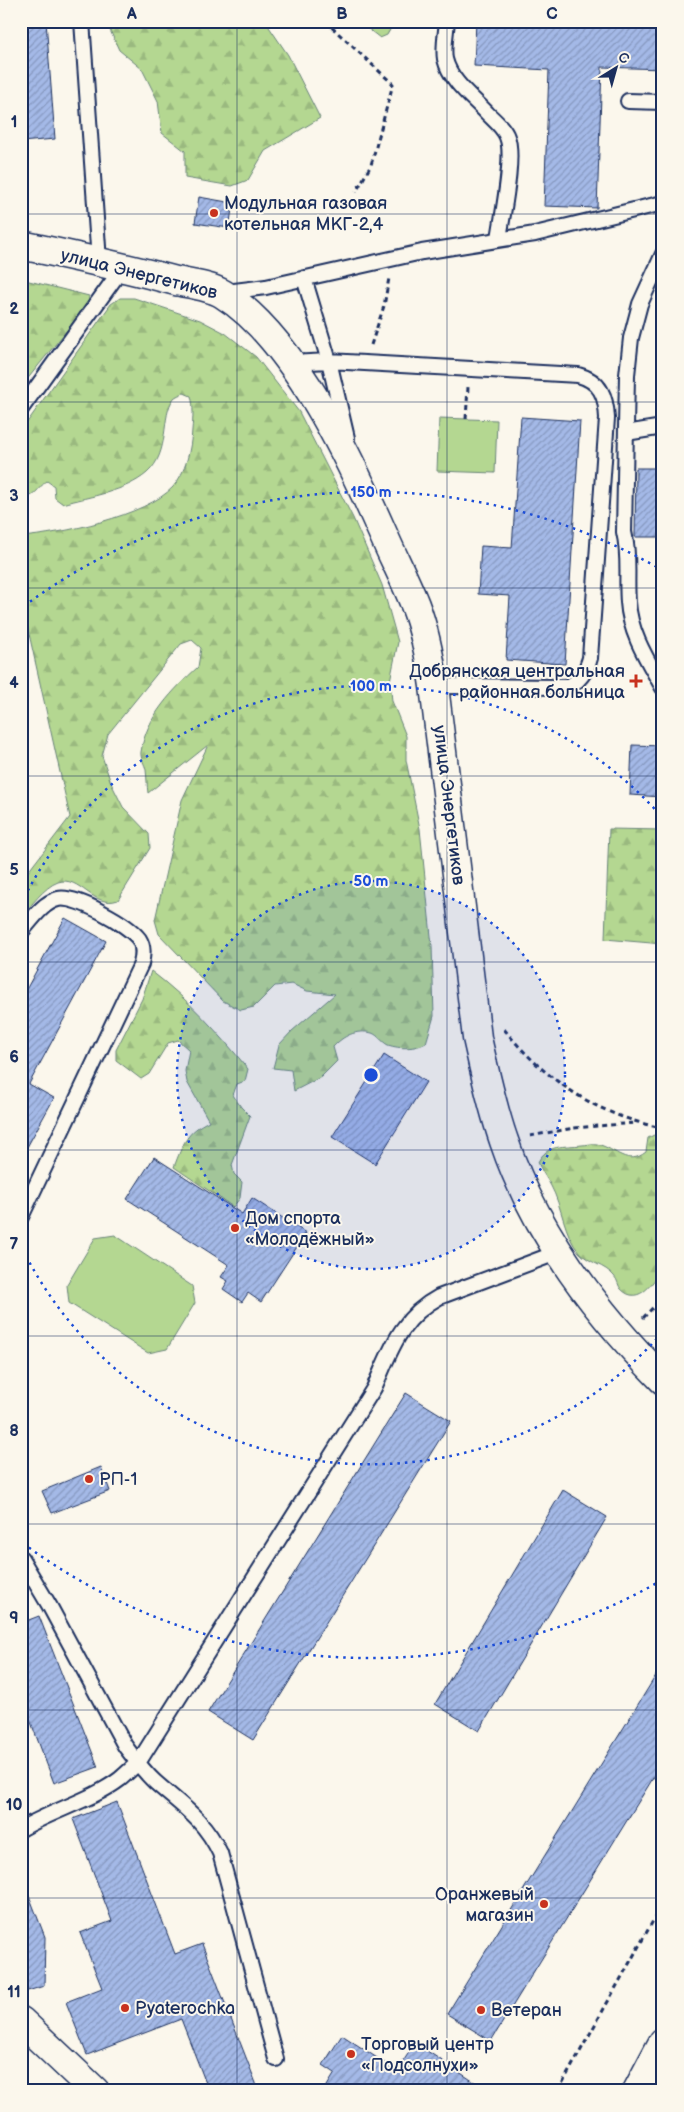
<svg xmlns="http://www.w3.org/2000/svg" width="684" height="2112" font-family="'Balsamiq Sans',sans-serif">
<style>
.forest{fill:url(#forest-firs);stroke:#688378}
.green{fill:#b4d791;stroke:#688378}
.building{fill:url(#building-hatch);stroke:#1b2f5e}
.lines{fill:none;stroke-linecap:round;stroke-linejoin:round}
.service-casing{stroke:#1b2f5e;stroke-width:18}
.minor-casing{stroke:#1b2f5e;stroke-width:31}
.path{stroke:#1b2f5e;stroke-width:3;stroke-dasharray:5 4;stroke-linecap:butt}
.service{stroke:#fbf7ec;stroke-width:14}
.minor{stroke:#fbf7ec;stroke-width:28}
.grid{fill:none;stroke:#1b2f5e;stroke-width:1;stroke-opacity:0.55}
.ring{fill:none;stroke:#1d4ed8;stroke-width:2.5;stroke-dasharray:2.5 5}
.poi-dot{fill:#c8321e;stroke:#fbf7ec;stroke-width:2}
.labels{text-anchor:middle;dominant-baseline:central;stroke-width:4;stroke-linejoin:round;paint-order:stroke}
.poi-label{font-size:18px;fill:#1b2f5e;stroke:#fbf7ec;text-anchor:start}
.street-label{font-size:18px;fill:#1b2f5e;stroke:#fbf7ec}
.centre{fill:#1d4ed8;stroke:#fbf7ec;stroke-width:2.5}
.ring-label{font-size:15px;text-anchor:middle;font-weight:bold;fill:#1d4ed8;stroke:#fbf7ec;stroke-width:4;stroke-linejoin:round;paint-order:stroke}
.neatline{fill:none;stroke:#1b2f5e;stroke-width:2}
.grid-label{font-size:16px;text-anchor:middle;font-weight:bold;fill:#1b2f5e}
</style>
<defs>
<pattern id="forest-firs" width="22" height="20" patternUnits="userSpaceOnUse" patternTransform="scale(1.25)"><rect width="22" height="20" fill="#b4d791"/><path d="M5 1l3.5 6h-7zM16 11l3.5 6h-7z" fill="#9ab97f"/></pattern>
<pattern id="building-hatch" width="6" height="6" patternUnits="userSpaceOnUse" patternTransform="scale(1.25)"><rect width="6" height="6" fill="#a4b9e7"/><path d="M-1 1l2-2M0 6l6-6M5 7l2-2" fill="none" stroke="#8597be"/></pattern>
</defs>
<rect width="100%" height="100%" fill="#fbf7ec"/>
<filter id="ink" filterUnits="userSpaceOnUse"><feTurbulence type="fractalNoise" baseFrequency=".02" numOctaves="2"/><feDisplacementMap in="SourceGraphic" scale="10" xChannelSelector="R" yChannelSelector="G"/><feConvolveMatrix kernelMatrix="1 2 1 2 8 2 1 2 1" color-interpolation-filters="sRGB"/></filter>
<g filter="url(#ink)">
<!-- forest -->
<path class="forest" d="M108 21H265L288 55 320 118 265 151 248 180 232 186 185 178V151L162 133 158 101 142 69 119 50 109 28Z
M358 21H395L387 35 380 38Z
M21 279 89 296 88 304 21 387Z
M120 298H134L200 320 225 333 256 357 299 412 353 518 382 585 398 642 390 681 392 701 406 736V760L420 829 432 946 434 1016 426 1043C415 1049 400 1049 388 1045 382 1042 378 1035 372 1033 356 1029 343 1036 333 1047L337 1061 321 1077 294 1091 291 1070 273 1068 279 1045 292 1031 335 994 307 991 292 984 275 986 254 1007 241 1010 223 1001 159 934 155 920 182 800 208 745 148 793C147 786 147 778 146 770 145 764 140 758 141 752 146 717 173 690 198 667L201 648 192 640 181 644 108 734 102 756 111 783 123 807 149 834 150 848 118 900C93 909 80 875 58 882 44 887 31 906 21 917V881L70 817 21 598V537C60 534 146 516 173 487 186 472 191 449 192 430 193 418 194 407 191 396L184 393C181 394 176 396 174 398 160 416 171 452 147 473 125 492 90 496 63 504L55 498 54 486 47 481C38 487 34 500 21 497V431L111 304Z
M609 829 663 830V944L605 939Z
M151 971C189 1000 219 1033 248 1069L245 1081 237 1084 233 1095 241 1107 250 1116 232 1165 234 1174 242 1182 240 1198 233 1207 174 1167C183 1144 186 1132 209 1121L187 1082 185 1071 189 1050 178 1040 168 1043 149 1074 141 1079 116 1060V1050L142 999Z
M654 1135 663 1136V1266C656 1279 639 1308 621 1289 618 1286 618 1280 614 1276 605 1265 589 1263 579 1252 564 1235 562 1206 551 1186 547 1178 541 1171 538 1162 547 1144 564 1147 582 1145 587 1145 592 1143 597 1144 617 1149 627 1167 646 1152L648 1138Z"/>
<!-- green -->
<path class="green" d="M439 418 497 420 495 473 437 471Z
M115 1235 192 1286 195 1303 167 1349 148 1353 69 1303 67 1285 95 1238Z"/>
<!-- building -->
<path class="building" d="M21 21H46L55 139 21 142Z
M476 21H596L663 24V69L602 67 597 208 544 206 549 70 474 66Z
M199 197 233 203 229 228 195 223Z
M521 417 580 421 565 664 506 660 510 596 478 594 481 546 512 548Z
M636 468H663V537H635Z
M632 745 663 746V797L630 795Z
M65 918 106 941 29 1084 54 1098 21 1158V999Z
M384 1055 426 1082 375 1164 332 1137Z
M154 1157 242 1214 252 1198 306 1233 261 1302 248 1293 242 1302 223 1289 228 1281 221 1277 229 1265 127 1199Z
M406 1393 451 1421 253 1740 208 1712Z
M101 1467 110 1491 52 1513 42 1491Z
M563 1490 607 1517 479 1731 435 1704Z
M39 1616 98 1767 54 1783 21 1696V1623Z
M663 1664V1762L491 2041 447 2014Z
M117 1802 175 1954 202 1944 259 2091H209L181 2019 87 2055 66 2002 102 1988 80 1933 112 1921 73 1819Z
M23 1880 45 1937 44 1986 21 1993Z
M342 2035 397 2071 415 2043 488 2091H324L335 2073 323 2065Z"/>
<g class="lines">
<defs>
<path id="service" d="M82 21 99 261
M447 21C446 33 443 48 445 59 450 81 473 98 487 113 494 120 504 128 507 137 515 156 502 217 499 239
M628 101 663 102
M663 254 640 304 631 338 627 375 624 532C630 556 626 578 628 602 630 634 648 661 663 688
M304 278 329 361 347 438
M226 292 266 287 422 252 535 234 663 203
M291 363 329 361 578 375C601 381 606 397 607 418L590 658C587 670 579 683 566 687L434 686
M21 409 123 267
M626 433 663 427
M21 932C31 921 42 903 58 899 76 895 128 924 139 939 144 947 143 955 141 964L21 1217
M21 1558 49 1605 125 1746C134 1758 143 1771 155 1782 182 1806 204 1819 220 1853L276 2059
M21 1829C51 1811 94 1799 120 1779 126 1774 132 1768 138 1763L374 1388C391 1350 400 1318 439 1297L559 1252"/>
<path id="minor" d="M21 245C73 256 125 267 176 281 190 284 210 286 223 294 294 338 351 461 384 536 394 559 406 582 415 605 425 631 430 658 434 686L477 1038C485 1073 492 1107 504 1141 535 1233 596 1312 663 1380
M21 2021 95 2091
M637 2091 663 2042"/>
</defs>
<!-- service casing -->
<use href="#service" class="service-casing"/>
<!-- minor casing -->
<use href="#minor" class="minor-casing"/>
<!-- path -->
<path class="path" d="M325 21 393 84 371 165 356 192
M371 345 384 306 389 278
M466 419 468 387
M504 1029C545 1080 598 1116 663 1128
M530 1136 574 1128 635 1123
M643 1318 663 1297
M558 2091 663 1903"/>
<!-- service -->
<use href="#service" class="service"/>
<!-- minor -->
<use href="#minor" class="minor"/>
</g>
</g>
<!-- grid -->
<path class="grid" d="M237 21V2091M447 21V2091M21 214H663M21 402H663M21 588H663M21 776H663M21 962H663M21 1150H663M21 1336H663M21 1524H663M21 1710H663M21 1898H663"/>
<!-- distance rings -->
<circle cx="371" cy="1075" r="194" fill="#1d4ed8" fill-opacity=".12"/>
<g class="ring">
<circle cx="371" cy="1075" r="194"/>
<path d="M662 1333A389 389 0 0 1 21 1246M21 904A389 389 0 0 1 662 817"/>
<path d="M662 1580A583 583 0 0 1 24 1544M24 606A583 583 0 0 1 662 570"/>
</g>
<!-- markers -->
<g class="poi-dot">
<circle cx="214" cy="213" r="5"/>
<path d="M633.5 673.5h5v5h5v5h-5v5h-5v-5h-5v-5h5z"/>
<circle cx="235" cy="1228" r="5"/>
<circle cx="89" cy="1479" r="5"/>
<circle cx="544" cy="1904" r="5"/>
<circle cx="125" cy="2008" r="5"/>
<circle cx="481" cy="2010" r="5"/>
<circle cx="351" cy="2054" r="5"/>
</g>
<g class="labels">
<!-- poi labels -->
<g class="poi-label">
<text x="224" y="203">Модульная газовая<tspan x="224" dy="21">котельная МКГ-2,4</tspan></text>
<text x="625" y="671" text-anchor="end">Добрянская центральная<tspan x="625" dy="21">районная больница</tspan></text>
<text x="245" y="1218">Дом спорта<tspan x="245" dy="21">«Молодёжный»</tspan></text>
<text x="99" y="1479">РП-1</text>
<text x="534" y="1894" text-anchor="end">Оранжевый<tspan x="534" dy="21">магазин</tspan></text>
<text x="135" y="2008">Pyaterochka</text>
<text x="491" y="2010">Ветеран</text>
<text x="361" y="2044">Торговый центр<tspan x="361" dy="21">«Подсолнухи»</tspan></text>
</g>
<!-- street labels -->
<g class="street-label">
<text transform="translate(139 274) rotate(14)">улица Энергетиков</text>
<text transform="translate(449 805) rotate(83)">улица Энергетиков</text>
</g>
</g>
<circle cx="371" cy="1075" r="8" class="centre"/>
<g class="ring-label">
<text x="371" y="497">150 m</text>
<text x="371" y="691">100 m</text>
<text x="371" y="886">50 m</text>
</g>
<!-- margin -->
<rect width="684" height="2112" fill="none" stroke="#fbf7ec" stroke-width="55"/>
<!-- north arrow -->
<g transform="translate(616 68) rotate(37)" stroke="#fbf7ec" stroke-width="4" paint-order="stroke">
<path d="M0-4L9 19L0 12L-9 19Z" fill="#1b2f5e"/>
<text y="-8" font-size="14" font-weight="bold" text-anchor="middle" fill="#1b2f5e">С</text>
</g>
<rect x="28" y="28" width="628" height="2056" class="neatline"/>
<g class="grid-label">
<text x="132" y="19">A</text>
<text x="342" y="19">B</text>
<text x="552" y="19">C</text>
<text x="14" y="127">1</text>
<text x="14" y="314">2</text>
<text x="14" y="501">3</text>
<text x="14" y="688">4</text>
<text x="14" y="875">5</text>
<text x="14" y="1062">6</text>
<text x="14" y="1249">7</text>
<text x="14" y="1436">8</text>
<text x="14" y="1623">9</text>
<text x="14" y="1810">10</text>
<text x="14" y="1997">11</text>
</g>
</svg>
